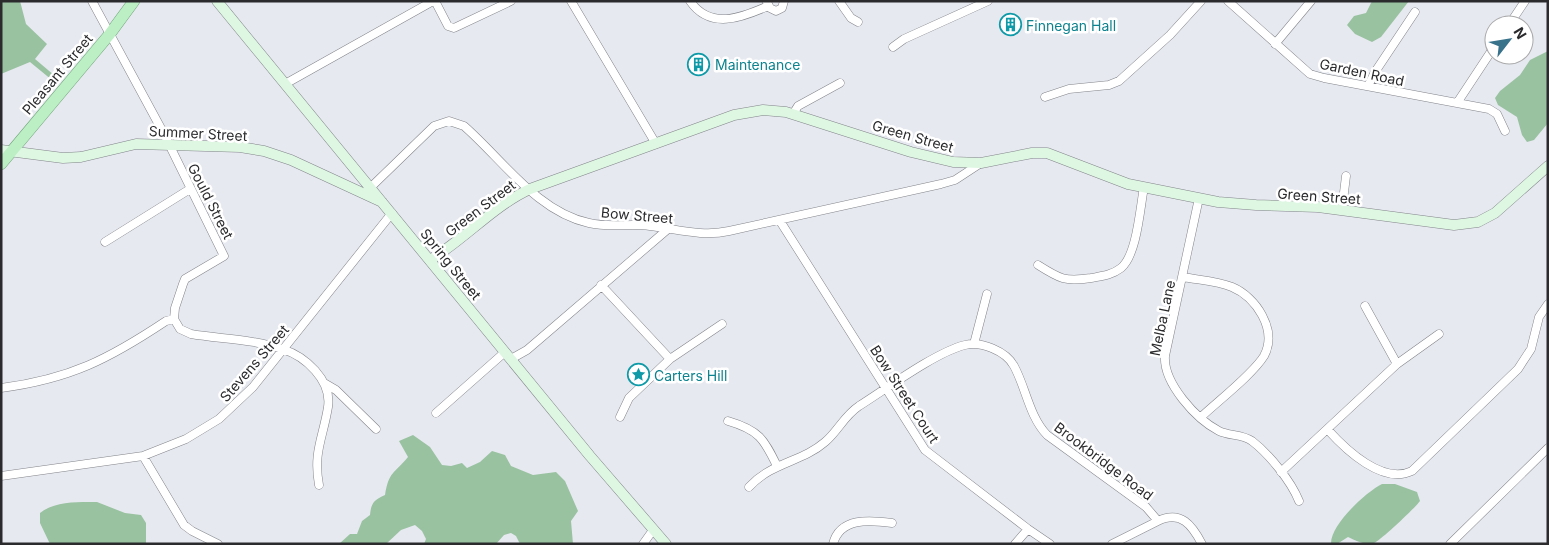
<svg xmlns="http://www.w3.org/2000/svg" width="1549" height="545" font-family="Inter,sans-serif">
<style>
.green{fill:#99c2a1}
.lines{fill:none;stroke-linecap:round;stroke-linejoin:round}
.street-casing{stroke:#82848a;stroke-width:9}
.secondary-casing{stroke:#82848a;stroke-width:11}
.primary-casing{stroke:#6da477;stroke-width:12}
.street{stroke:#fff;stroke-width:8}
.secondary{stroke:#def7e2;stroke-width:10}
.primary{stroke:#bdefc5;stroke-width:11}
.labels{text-anchor:middle;dominant-baseline:central;stroke-width:5;stroke-linejoin:round;paint-order:stroke}
.culture-label{font-size:14px;fill:#0d838f;stroke:#fff;text-anchor:start}
.street-label{font-size:14px;fill:#2b2b2e;stroke:#fff}
</style>
<rect width="100%" height="100%" fill="#e7e9f0"/>
<!-- green -->
<path class="green" d="M1 1H20L26 24 47 44 35 59 61 81 58 85 30 62 1 74Z
M1372 1H1409L1381 37 1372 42 1355 34 1347 25 1354 16 1366 13Z
M1548 51V123L1534 140 1527 142 1522 135 1517 117 1498 105 1495 98 1500 91 1520 75 1530 60Z
M413 435 430 447 442 465 451 466 462 463 467 468 480 462 492 451 505 455 511 466 533 475 556 472 565 481 578 511 571 521 573 544H520L516 536 511 533 504 535 496 544H424L426 539 422 531 415 525 401 530 386 544H339L350 534H357L362 521 370 515C371 503 374 500 385 495 389 471 394 474 408 457L399 441Z
M1382 484H1395L1417 492 1420 501C1415 508 1380 541 1374 543 1363 545 1357 541 1348 537L1337 544H1331C1330 525 1366 492 1382 484Z
M97 502 125 513 141 515 146 523V544H50L40 523V513C55 501 77 502 97 502Z"/>
<g class="lines">
<defs>
<path id="street" d="M92 1 164 134 224 256 185 279 183 284 175 308 174 319 180 329 191 334C220 339 253 339 282 349 305 356 332 380 328 407 323 438 313 452 319 485
M435 1 448 26 454 28 511 1
M571 1 656 144
M690 1C710 30 741 18 768 6
M839 1 851 18 858 22
M1228 1 1310 74 1324 78 1489 109 1497 114 1505 131
M767 2 770 8 776 11 782 8 784 1
M1509 25 1525 1
M1275 44 1311 1
M893 47 904 39 988 1
M285 84 433 1
M1368 86 1375 72 1415 12
M1045 97 1069 89 1109 85 1119 81 1170 35 1201 1
M1457 103 1494 47
M793 114 798 106 840 83
M371 187 434 126 449 121 464 126C502 159 537 212 589 223 610 228 630 223 650 226 677 229 702 237 729 231L941 184 955 180 981 163
M1199 198 1165 356C1163 383 1196 419 1219 431 1229 436 1242 434 1252 441 1269 454 1291 481 1299 501
M1342 209 1346 176
M780 221 925 450 1028 529 1050 544
M105 242 190 189
M1038 265C1060 279 1065 282 1091 278 1102 276 1112 275 1121 268 1137 255 1140 208 1144 187
M1183 277C1199 280 1218 281 1232 287 1256 297 1278 330 1264 356 1253 374 1218 401 1201 417
M601 285 670 359 629 398 620 417
M1365 306 1397 364
M974 344 987 294
M511 359 527 350 668 229
M670 359 722 324
M324 383 336 390 376 429
M1 388C70 379 109 359 166 321L174 319
M436 413 505 352
M728 421C759 430 764 439 777 466
M1328 430C1346 450 1383 485 1412 471L1518 369 1531 349 1539 317 1548 304
M143 456 184 525 192 531 218 544
M1281 472 1397 364 1439 334
M1 476 143 456 186 439 219 419 253 387 392 213
M749 487C772 462 802 462 825 442 838 431 844 416 859 406 886 389 936 352 965 345 981 341 1006 351 1014 366 1026 388 1029 416 1047 435L1146 507 1158 521C1181 510 1192 525 1202 544
M643 544 653 530
M833 544C840 517 870 520 892 523
M1015 544 1028 529
M1112 544 1158 521
M1450 544 1548 448"/>
<path id="secondary" d="M217 1 590 456 666 544
M1 150 63 158 81 157 136 144 240 147 264 151 291 160 382 202
M430 260C465 239 493 206 530 189L734 115 763 110 786 112 911 152 953 162 981 163 1032 153H1047L1128 184 1218 202 1256 205 1318 207 1454 225 1478 222 1495 213 1548 166"/>
<path id="primary" d="M1 164 109 35 134 1"/>
</defs>
<!-- street casing -->
<use href="#street" class="street-casing"/>
<!-- secondary casing -->
<use href="#secondary" class="secondary-casing"/>
<!-- primary casing -->
<use href="#primary" class="primary-casing"/>
<!-- street -->
<use href="#street" class="street"/>
<!-- secondary -->
<use href="#secondary" class="secondary"/>
<!-- primary -->
<use href="#primary" class="primary"/>
</g>
<!-- icons -->
<defs>
<symbol id="building-ring" viewBox="-11 -11 22 22"><circle r="9.5" fill="#fff" stroke="#0f9aa8" stroke-width="1.5"/><path d="M-4-6H4V6H1V3H-1V6H-4ZM-2.5-4.3h1.7v1.8h-1.7ZM.8-4.3h1.7v1.8H.8ZM-2.5-1h1.7V.8h-1.7ZM.8-1h1.7V.8H.8Z" fill="#0f9aa8"/></symbol>
<symbol id="sight-ring" viewBox="-11 -11 22 22"><circle r="9.5" fill="#fff" stroke="#0f9aa8" stroke-width="1.5"/><path d="M0-6L1.8-2.2L6-1.7L2.9 1.2L3.7 5.4L0 3.3L-3.7 5.4L-2.9 1.2L-6-1.7L-1.8-2.2Z" fill="#0f9aa8"/></symbol>
</defs>
<g fill-rule="evenodd">
<use href="#building-ring" x="998" y="12" width="25" height="25"/>
<use href="#building-ring" x="686" y="52" width="25" height="25"/>
<use href="#sight-ring" x="626" y="362" width="25" height="25"/>
</g>
<g class="labels">
<!-- culture labels -->
<g class="culture-label">
<text x="1026" y="25">Finnegan Hall</text>
<text x="715" y="64">Maintenance</text>
<text x="654" y="375">Carters Hill</text>
</g>
<!-- street labels -->
<g class="street-label">
<text transform="translate(1362 72) rotate(12)">Garden Road</text>
<text transform="translate(57 74) rotate(-50)">Pleasant Street</text>
<text transform="translate(198 133) rotate(3)">Summer Street</text>
<text transform="translate(913 136) rotate(16)">Green Street</text>
<text transform="translate(1319 196) rotate(4)">Green Street</text>
<text transform="translate(211 201) rotate(63)">Gould Street</text>
<text transform="translate(480 208) rotate(-37)">Green Street</text>
<text transform="translate(637 215) rotate(5)">Bow Street</text>
<text transform="translate(451 264) rotate(51)">Spring Street</text>
<text transform="translate(1162 318) rotate(-78)">Melba Lane</text>
<text transform="translate(254 363) rotate(-49)">Stevens Street</text>
<text transform="translate(905 394) rotate(57)">Bow Street Court</text>
<text transform="translate(1104 461) rotate(37)">Brookbridge Road</text>
</g>
</g>
<!-- border -->
<rect width="1549" height="545" fill="none" stroke="#2b2b2e" stroke-width="5"/>
<!-- north arrow -->
<g transform="translate(1509 40) rotate(59)"><circle r="24" fill="#ffffff" stroke="#aaaaab"/>
<path d="M0-4L9 19L0 12L-9 19Z" fill="#38728b"/>
<text y="-8" font-size="14" font-weight="bold" text-anchor="middle" fill="#2b2b2e">N</text>
</g>
</svg>
